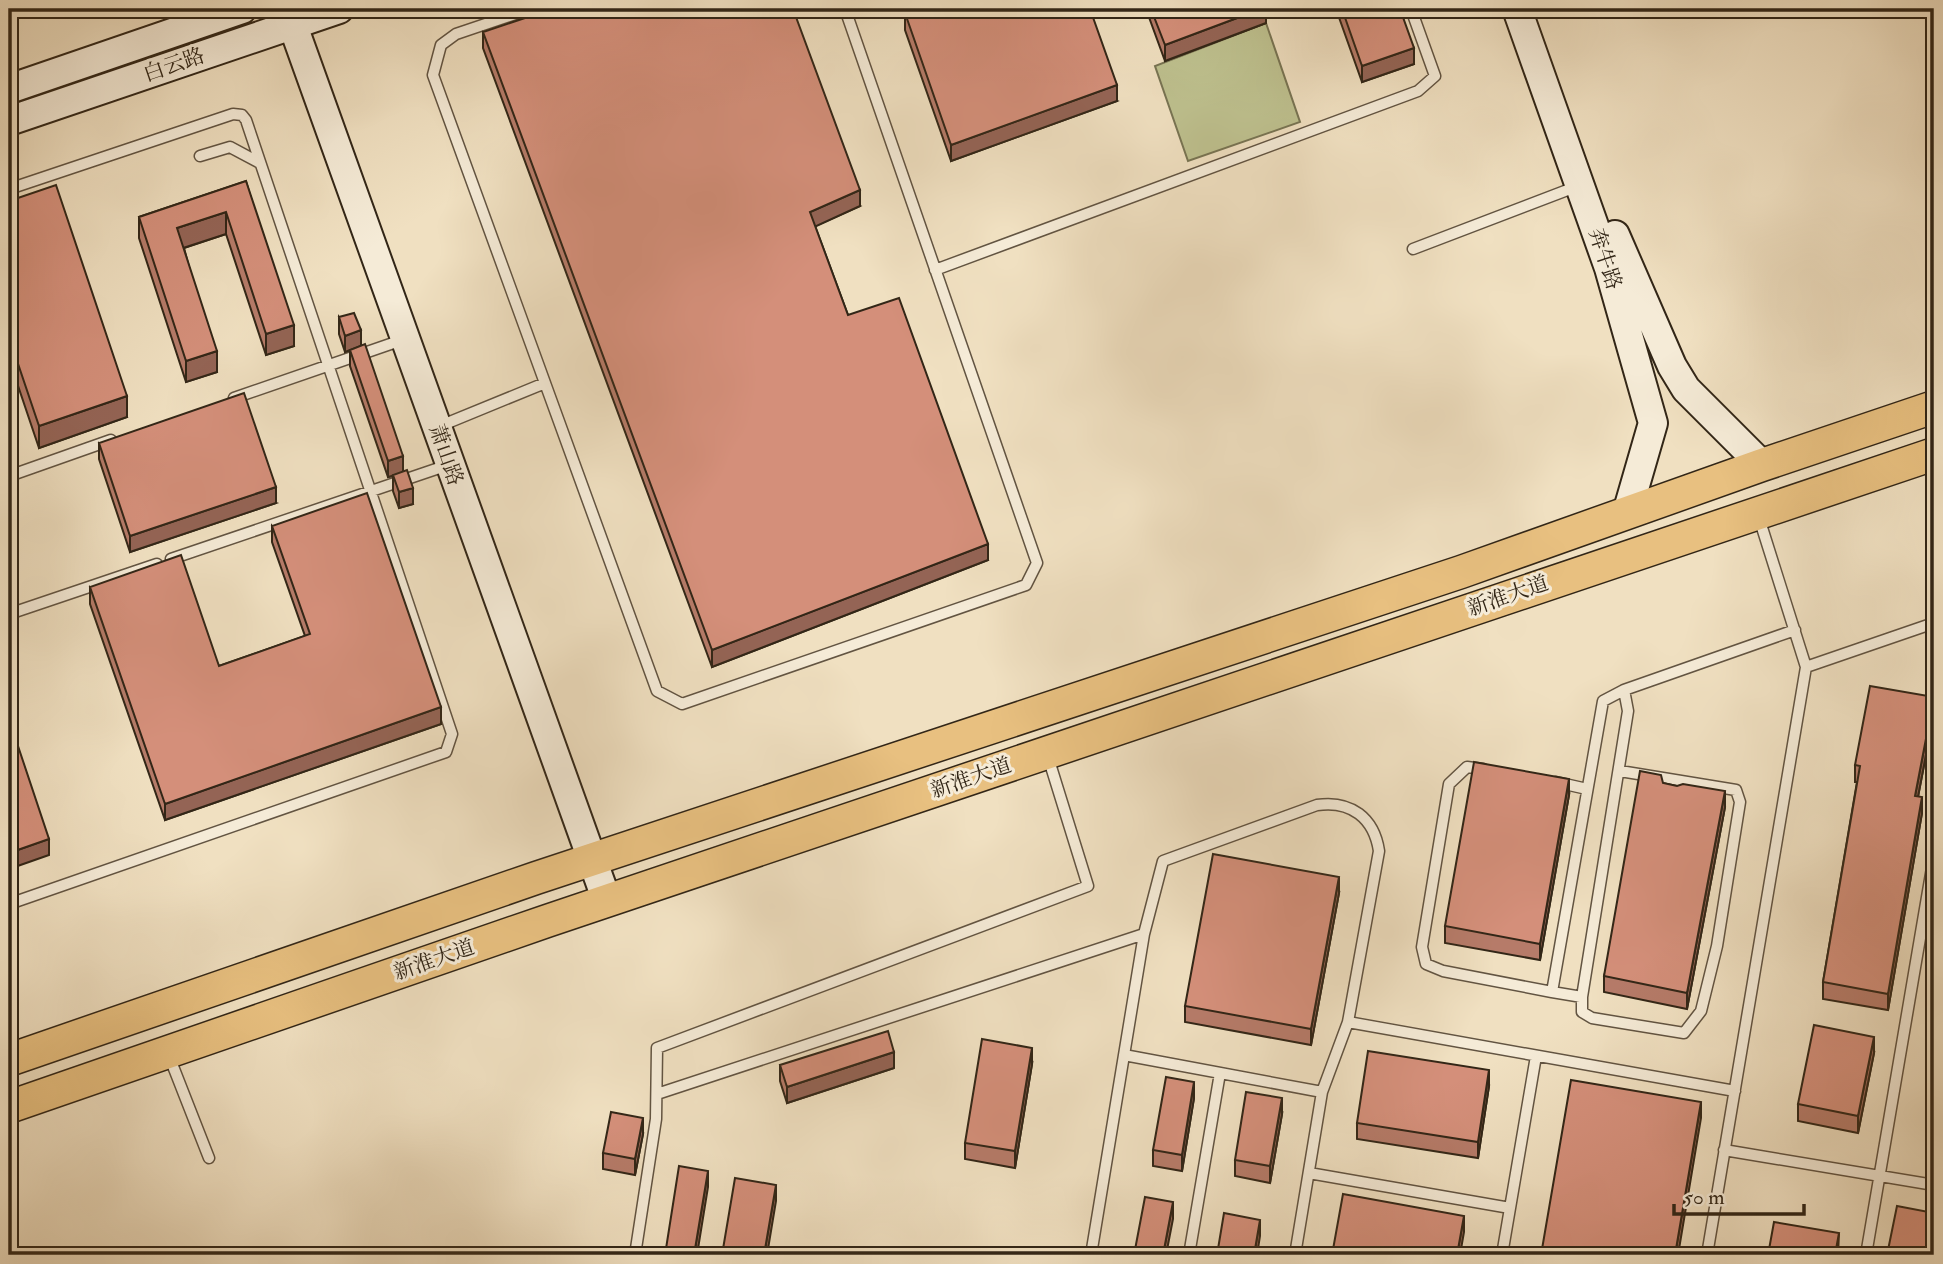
<svg xmlns="http://www.w3.org/2000/svg" width="1943" height="1264" font-family="'IM FELL Double Pica','Noto Serif SC',serif">
<style>
.green{fill:#bec18f;stroke:#787453;stroke-width:2}
.lines{fill:none;stroke-linecap:round;stroke-linejoin:round}
.lane-casing{stroke:#625442;stroke-width:13}
.secondary-casing{stroke:#322617;stroke-width:32}
.primary-casing{stroke:#322617;stroke-width:35}
.lane{stroke:#f5ebd7;stroke-width:10}
.secondary{stroke:#f5ebd7;stroke-width:28}
.primary{stroke:#e8c080;stroke-width:32}
.wall{fill:#b67b69;stroke:#322617;stroke-width:2}
.shaded-wall{fill:#946455;stroke:#322617;stroke-width:2}
.building{fill:#d48f7a;stroke:#322617;stroke-width:2}
.labels{text-anchor:middle;dominant-baseline:central;stroke-width:6;stroke-linejoin:round;paint-order:stroke}
.street-label{font-size:21px;fill:#322617;stroke:#f5ebd7}
</style>
<rect width="100%" height="100%" fill="#f0e0c1"/>
<filter id="stains"><feTurbulence type="fractalNoise" baseFrequency=".00286" numOctaves="4"/><feColorMatrix values="0 0 0 0 .2 0 0 0 0 .09 0 0 0 0 .02 0 0 0 .5 -.17"/></filter>
<radialGradient id="worn" r=".72"><stop offset=".6" stop-color="#630" stop-opacity="0"/><stop offset="1" stop-color="#630" stop-opacity=".3"/></radialGradient>
<!-- green -->
<path class="green" d="M1266 23 1300 122 1188 161 1155 66Z"/>
<g class="lines">
<defs>
<path id="lane" d="M530 9 456 34 441 45 433 75 657 691 682 704 1026 585 1037 563 845 9
M200 156 230 147 260 163
M9 189 233 114 242 115 246 120 452 734 446 752 9 904
M1413 249 1578 186
M935 270 1418 91 1435 76 1411 9
M234 398 402 340
M440 426 545 383
M9 476 111 440
M1759 518 1806 667
M171 559 448 465
M9 614 157 564
M1483 769 1467 767 1449 784 1422 947 1426 964 1443 971 1552 992 1603 701 1624 690
M1620 771 1736 790 1740 802 1717 946 1701 1011 1684 1033 1592 1018 1582 1012V997L1628 711 1624 690 1795 630
M1556 782 1587 789
M1144 934 1163 861 1317 805C1351 800 1374 818 1379 851L1348 1022 1735 1091
M1552 992 1582 997
M1124 1055 1322 1092
M169 1056 209 1158
M657 1094 1144 934 1091 1255
M1724 1150 1934 1185
M1309 1173 1510 1208
M635 1255 656 1119 657 1048 1088 886 1048 757
M1189 1255 1220 1073
M1295 1255 1322 1092 1348 1022
M1502 1255 1536 1056
M1707 1255 1806 667 1934 623
M1866 1255 1934 856"/>
<path id="secondary" d="M287 9 607 901
M1517 9 1609 268 1653 423 1627 513
M9 89 242 9
M9 121 339 9
M1615 235 1672 366 1686 389 1762 465"/>
<path id="primary" d="M9 1060 536 878 1461 572 1762 465 1934 407
M9 1107 547 921 1934 454"/>
</defs>
<!-- lane casing -->
<use href="#lane" class="lane-casing"/>
<!-- secondary casing -->
<use href="#secondary" class="secondary-casing"/>
<!-- primary casing -->
<use href="#primary" class="primary-casing"/>
<!-- lane -->
<use href="#lane" class="lane"/>
<!-- secondary -->
<use href="#secondary" class="secondary"/>
<!-- primary -->
<use href="#primary" class="primary"/>
</g>
<!-- wall -->
<path class="wall" d="M1146 9H1266V23L1165 61Z
M1336 9H1400L1414 64 1362 82Z
M905 13 1117 101 951 161 905 30Z
M483 32 860 206 815 226 848 315 988 560 712 667 483 48Z
M246 181 294 346 266 355 226 234 184 248 217 372 186 382 139 238V217Z
M9 201 127 417 39 448 9 359Z
M339 317 361 346 413 504 399 508 393 491V476L388 477 350 366V350L345 352 339 334Z
M99 443 276 503 130 552 99 459Z
M272 526 441 724 165 820 90 604V587L219 666 305 636 272 542Z
M1934 713 1918 797 1922 813 1888 1010 1823 999V982L1857 782H1855V765Z
M1663 783 1677 786 1725 807 1687 1009 1604 992V976Z
M1569 795 1540 960 1445 943V926Z
M1339 893 1311 1045 1185 1022V1006Z
M1874 1053 1858 1133 1798 1121V1104Z
M1032 1064 1015 1168 965 1159V1143Z
M780 1065 894 1068 787 1103 780 1081Z
M1489 1086 1478 1158 1357 1139V1123Z
M1194 1098 1182 1171 1153 1166V1150Z
M1282 1114 1270 1183 1235 1176V1160Z
M643 1134 635 1175 603 1169V1153Z"/>
<!-- shaded-wall -->
<path class="shaded-wall" d="M1261 9H1266V23L1165 61V45Z
M1414 48V64L1362 82V66Z
M1117 85V101L951 161V145Z
M860 190V206L810 229V212Z
M226 212V234L177 250V228Z
M294 325V346L266 355V334Z
M361 330V346L345 352V336Z
M217 351V372L186 382V361Z
M127 396V417L39 448V426Z
M403 456V473L388 477V461Z
M276 487V503L130 552V536Z
M413 488V504L399 508V492Z
M988 544V560L712 667V650Z
M1934 697V713L1915 812V796Z
M441 707V724L165 820V804Z
M1569 779V795L1540 960V944Z
M1725 791V807L1687 1009V993Z
M1922 797V813L1888 1010V994Z
M49 839V855L9 869V853Z
M1339 877V893L1311 1045V1029Z
M1874 1037V1053L1858 1133V1116Z
M1032 1048V1064L1015 1168V1151Z
M894 1052V1068L787 1103V1087Z
M1489 1070V1086L1478 1158V1142Z
M1194 1082V1098L1182 1171V1155Z
M1282 1098V1114L1270 1183V1166Z
M1701 1102V1118L1678 1255H1675Z
M643 1118V1134L635 1175V1159Z
M708 1171V1187L697 1255H694Z
M776 1185V1201L767 1255H764Z
M1173 1202V1219L1166 1255H1163Z
M1464 1216V1232L1460 1255H1457Z
M1260 1220V1236L1257 1255H1254Z
M1839 1233 1838 1255H1835Z"/>
<!-- building -->
<path class="building" d="M552 9H793L860 190 810 212 848 315 899 298 988 544 712 650 483 32Z
M918 9H1090L1117 85 951 145 905 13Z
M1151 9H1261L1165 45Z
M1342 9H1400L1414 48 1362 66Z
M246 181 294 325 266 334 226 212 177 228 217 351 186 361 139 217Z
M56 185 127 396 39 426 9 337V201Z
M354 313 361 330 345 336 339 317Z
M365 344 403 456 388 461 350 350Z
M244 393 276 487 130 536 99 443Z
M407 470 413 488 399 492 393 475Z
M367 493 441 707 165 804 90 587 181 555 219 666 310 634 272 526Z
M1870 686 1934 697 1915 796 1922 797 1888 994 1823 982 1860 766 1855 765Z
M9 719 49 839 9 853Z
M1474 762 1569 779 1540 944 1445 926Z
M1640 771 1661 775 1663 783 1677 786 1683 784 1725 791 1687 993 1604 976Z
M1213 854 1339 877 1311 1029 1185 1006Z
M1814 1025 1874 1037 1858 1116 1798 1104Z
M888 1031 894 1052 787 1087 780 1065Z
M982 1039 1032 1048 1015 1151 965 1143Z
M1368 1051 1489 1070 1478 1142 1357 1123Z
M1166 1077 1194 1082 1182 1155 1153 1150Z
M1571 1080 1701 1102 1675 1255H1541Z
M1246 1092 1282 1098 1270 1166 1235 1160Z
M611 1112 643 1118 635 1159 603 1153Z
M679 1166 708 1171 694 1255H665Z
M735 1178 776 1185 764 1255H722Z
M1343 1194 1464 1216 1457 1255H1332Z
M1145 1197 1173 1202 1163 1255H1134Z
M1897 1206 1934 1213V1255H1887Z
M1224 1213 1260 1220 1254 1255H1217Z
M1774 1222 1839 1233 1835 1255H1768Z"/>
<g class="labels">
<!-- street labels -->
<g class="street-label">
<text transform="translate(174 65) rotate(-19)">白云路</text>
<text transform="translate(1605 259) rotate(72)">奔牛路</text>
<text transform="translate(446 455) rotate(71)">萧山路</text>
<text transform="translate(1508 596) rotate(-19)">新淮大道</text>
<text transform="translate(971 778) rotate(-19)">新淮大道</text>
<text transform="translate(434 960) rotate(-19)">新淮大道</text>
</g>
</g>
<!-- margin -->
<rect width="1943" height="1264" fill="none" stroke="#f0e0c1" stroke-width="35"/>
<rect x="10" y="10" width="1922" height="1243" fill="none" stroke="#322617" stroke-width="3.5"/>
<rect x="18" y="18" width="1908" height="1229" fill="none" stroke="#322617" stroke-width="2"/>
<!-- scale -->
<path d="M1674 1204v10h130v-10" fill="none" stroke="#322617" stroke-width="3.5"/>
<text x="1684" y="1204" font-size="21" fill="#322617" stroke="#f5ebd7" stroke-width="5" paint-order="stroke">50 m</text>
<rect width="100%" height="100%" filter="url(#stains)"/>
<rect width="100%" height="100%" fill="url(#worn)"/>
</svg>
